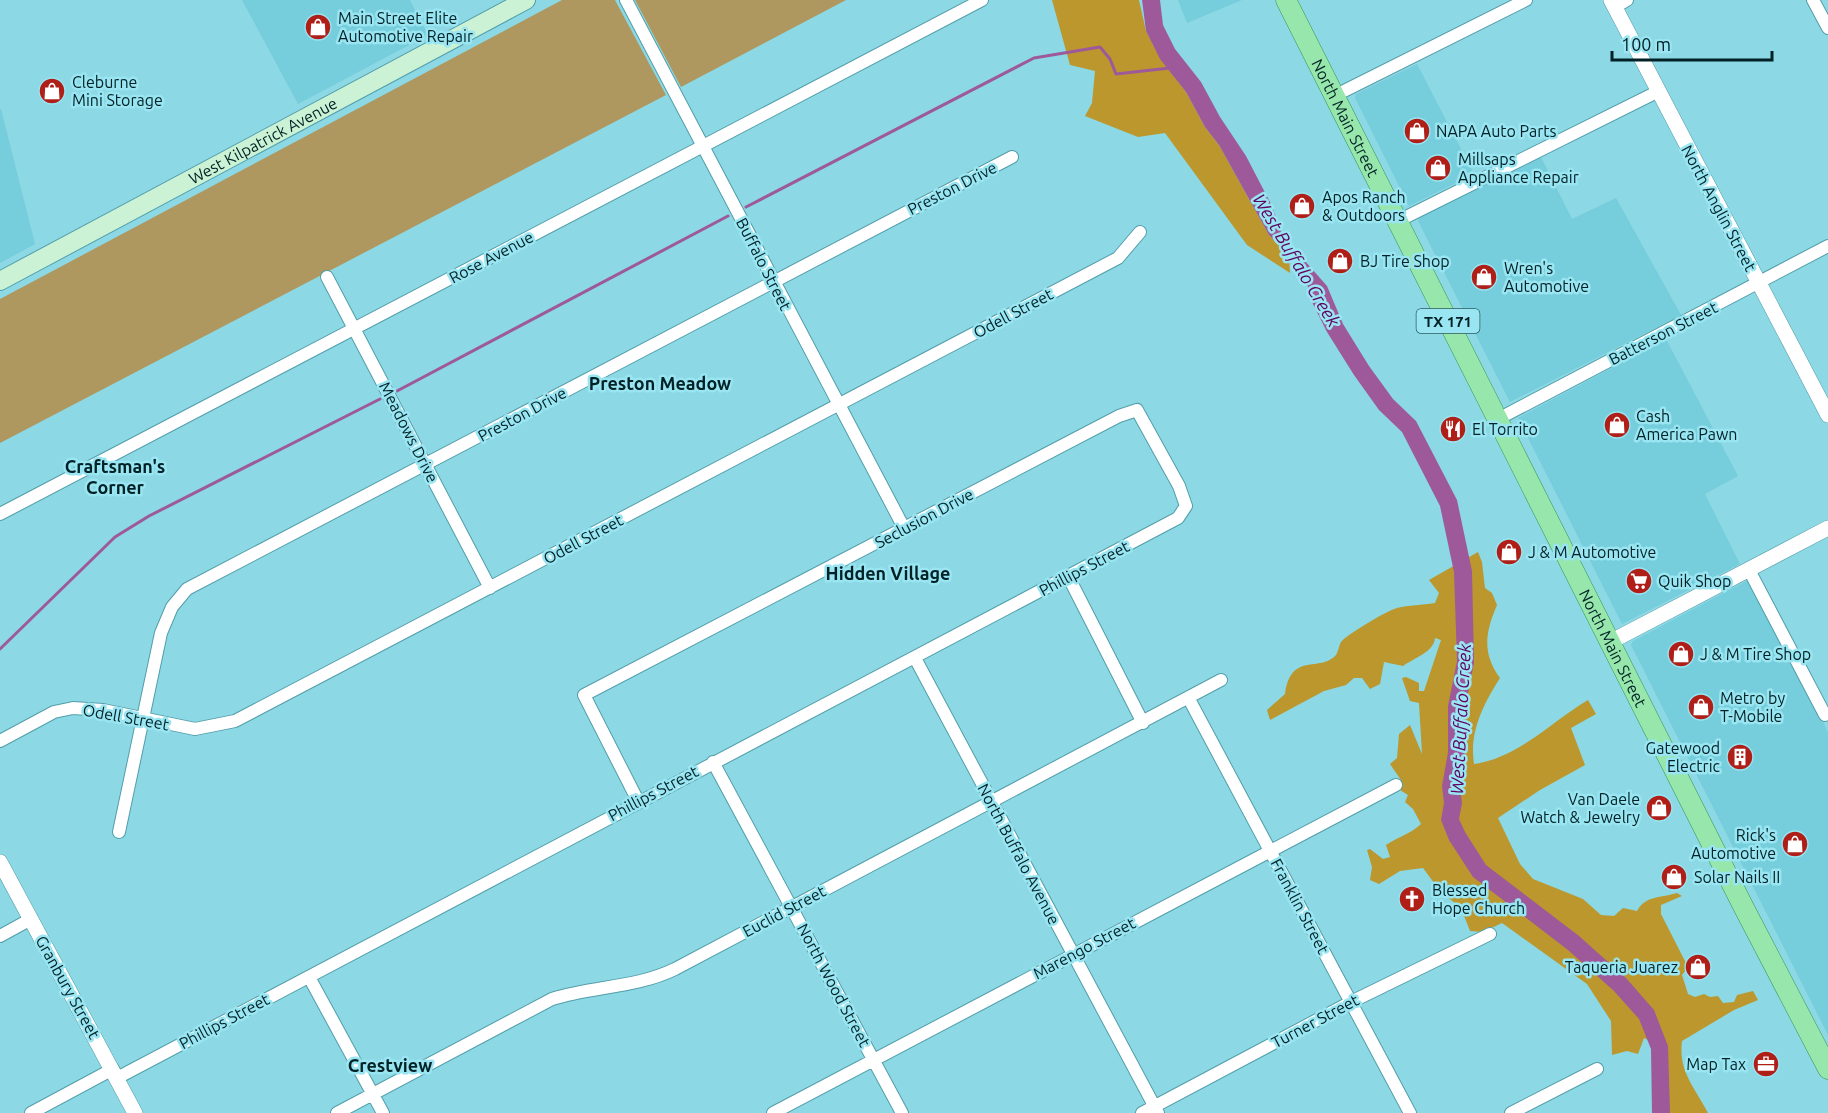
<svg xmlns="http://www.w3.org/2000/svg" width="1828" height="1113" font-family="Ubuntu,sans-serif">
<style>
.built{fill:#76cddb}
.green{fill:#ae9860}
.forest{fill:#bb972e}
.water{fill:#9e599a}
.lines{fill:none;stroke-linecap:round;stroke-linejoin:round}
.stream{stroke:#9e599a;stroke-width:3}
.minor-casing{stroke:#529eaa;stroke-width:14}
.tertiary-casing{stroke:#529eaa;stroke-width:16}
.secondary-casing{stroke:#529eaa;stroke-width:20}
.primary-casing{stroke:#359658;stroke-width:21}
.minor{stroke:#fff;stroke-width:12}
.tertiary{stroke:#fff;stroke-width:15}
.secondary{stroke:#cbf2d5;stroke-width:18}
.primary{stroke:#97e6ab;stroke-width:20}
.labels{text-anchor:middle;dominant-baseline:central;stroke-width:5;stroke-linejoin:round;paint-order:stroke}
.shield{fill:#99e5f2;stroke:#2e5c62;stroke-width:1.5}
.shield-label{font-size:15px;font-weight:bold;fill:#002125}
.poi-label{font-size:16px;fill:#002125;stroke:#99e5f2;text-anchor:start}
.street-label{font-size:16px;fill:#002125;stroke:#99e5f2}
.water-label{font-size:18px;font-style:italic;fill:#610360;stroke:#99e5f2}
.neighbourhood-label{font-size:18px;font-weight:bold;fill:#002125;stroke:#99e5f2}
</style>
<rect width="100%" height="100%" fill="#8cd8e4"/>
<!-- built -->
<path class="built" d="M242 0H410L428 35 298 104Z
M1178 0H1242L1187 23Z
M1417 64 1474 174 1409 206 1355 98 1356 94Z
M1 109 35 244 0 263V110Z
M1541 157 1572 219 1616 198 1681 315 1510 402 1418 221 1420 217Z
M1666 339 1738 476 1705 494 1740 564 1622 624 1518 418Z
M1750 579 1828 732V1035L1631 645 1633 641Z"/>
<!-- green -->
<path class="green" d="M562 0H615L666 95 0 443V299Z
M635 0H846L681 87Z"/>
<!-- forest -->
<path class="forest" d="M1052 0H1139L1146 31 1160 58 1186 92 1205 127 1219 145 1269 235 1289 255 1290 273 1247 245 1165 133 1138 137 1085 116 1092 103 1095 71 1070 65Z
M1478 552 1482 562 1485 588 1492 593 1497 605C1485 633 1482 653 1500 678 1483 705 1469 732 1474 764 1518 758 1551 722 1588 700L1596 714 1571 728 1585 765 1540 790 1498 818 1520 864 1533 879 1583 899 1601 915 1614 916 1623 908 1637 911C1646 895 1661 898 1677 893L1682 896 1661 905V914L1688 967 1682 975 1688 994 1695 997 1704 994 1710 997 1718 996 1723 1003 1734 1002 1737 995 1753 991 1758 1000 1734 1010 1682 1041C1678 1072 1695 1087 1708 1113H1666L1652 1042 1644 1038 1638 1054 1627 1051 1612 1055 1611 1021 1587 984 1502 923 1483 932 1470 931 1461 908 1440 891 1423 868 1400 871 1379 884 1370 880 1372 867 1367 850 1370 849 1383 859 1390 857 1386 845C1398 837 1410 834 1421 824L1413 809 1405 802 1408 795 1400 790 1401 780 1390 764 1397 758 1399 734 1410 725 1422 754 1419 703 1410 701 1402 678 1406 677 1419 683V691H1424L1441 640 1435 638C1434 652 1414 658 1403 666L1384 662 1380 684 1370 689 1362 678H1354L1346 685 1324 691 1270 720 1267 710 1285 694C1291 651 1320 673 1336 655 1338 652 1339 646 1341 642 1346 635 1388 610 1397 608 1409 605 1422 605 1435 603L1439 593 1429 580Z"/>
<!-- water -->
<path class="water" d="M1142 0H1160L1163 25 1175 49 1201 82 1220 117 1246 156 1272 206 1282 235 1327 286 1343 324 1369 366 1393 399 1416 421 1457 500 1472 571 1474 663 1465 708V752L1460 787 1462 803 1459 819 1465 832 1486 865 1579 936 1626 978 1654 1010 1668 1046 1670 1113H1652L1651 1049 1639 1019 1614 991 1568 950 1473 877 1449 840 1441 820 1444 803 1442 786 1448 752V706L1457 661 1454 572 1440 506 1402 432 1379 410 1354 375 1327 332 1312 302 1306 280 1289 255 1269 235 1219 145 1205 127 1186 92 1160 59 1146 31Z"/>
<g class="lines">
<!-- stream -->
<path class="stream" d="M746 207 1034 58 1100 47 1110 59 1116 74 1170 68
M397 391 728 216
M0 649 115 537 149 516 380 399"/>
<defs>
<path id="minor" d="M626 0 904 528
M1813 0 1828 28
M1615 7 1627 0
M1334 96 1526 0
M1398 221 1659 91
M327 277 490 588
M1498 419 1828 246
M0 514 982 0
M1749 570 1825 715
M1068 576 1143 723
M915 658 1158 1113
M1189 699 1410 1113
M0 741 54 712 73 708 103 710 195 729 235 721 1118 258 1140 232
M713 762 902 1113
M119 832 161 633 172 607 187 589 1012 157
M0 936 31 919
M309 977 383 1113
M117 1078 1178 518 1186 506 1179 486 1137 410 1119 416 584 695 638 801
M31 1113 113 1069
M337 1113 552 999C593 986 636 988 675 969L1221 680
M773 1113 1396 785
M1142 1113 1351 1002 1490 934
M1511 1113 1597 1069"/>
<path id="tertiary" d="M1611 0 1828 415
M1610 642 1828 528
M0 862 135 1113"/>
<g id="secondary">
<path id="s1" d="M0 281 526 0"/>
</g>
<g id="primary">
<path id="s2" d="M1286 0 1743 906 1828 1069"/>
</g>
</defs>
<!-- minor casing -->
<use href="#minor" class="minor-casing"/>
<!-- tertiary casing -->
<use href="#tertiary" class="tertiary-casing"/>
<!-- secondary casing -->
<use href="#secondary" class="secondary-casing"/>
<!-- primary casing -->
<use href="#primary" class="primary-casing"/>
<!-- minor -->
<use href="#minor" class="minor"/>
<!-- tertiary -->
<use href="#tertiary" class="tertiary"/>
<!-- secondary -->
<use href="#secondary" class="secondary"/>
<!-- primary -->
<use href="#primary" class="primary"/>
</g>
<!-- icons -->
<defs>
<symbol id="shop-disc" viewBox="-11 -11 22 22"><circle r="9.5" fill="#af1f18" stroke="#99e5f2"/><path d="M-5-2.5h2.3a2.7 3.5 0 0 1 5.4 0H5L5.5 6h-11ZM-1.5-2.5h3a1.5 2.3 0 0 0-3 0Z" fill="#fff"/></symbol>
<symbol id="restaurant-disc" viewBox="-11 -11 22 22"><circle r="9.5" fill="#af1f18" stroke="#99e5f2"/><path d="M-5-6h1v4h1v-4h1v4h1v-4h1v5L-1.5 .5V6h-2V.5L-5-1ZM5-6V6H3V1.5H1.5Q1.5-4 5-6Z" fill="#fff"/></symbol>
<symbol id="supermarket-disc" viewBox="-11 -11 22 22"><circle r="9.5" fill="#af1f18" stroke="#99e5f2"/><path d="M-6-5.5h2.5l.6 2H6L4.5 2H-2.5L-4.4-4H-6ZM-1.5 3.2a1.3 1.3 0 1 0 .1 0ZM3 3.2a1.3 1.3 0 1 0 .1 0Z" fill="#fff"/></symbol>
<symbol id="building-disc" viewBox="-11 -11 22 22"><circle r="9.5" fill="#af1f18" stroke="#99e5f2"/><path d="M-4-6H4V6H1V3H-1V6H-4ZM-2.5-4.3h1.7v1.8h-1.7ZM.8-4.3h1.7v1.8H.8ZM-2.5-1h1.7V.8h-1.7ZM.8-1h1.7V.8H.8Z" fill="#fff"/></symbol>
<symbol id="church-disc" viewBox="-11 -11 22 22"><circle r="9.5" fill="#af1f18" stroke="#99e5f2"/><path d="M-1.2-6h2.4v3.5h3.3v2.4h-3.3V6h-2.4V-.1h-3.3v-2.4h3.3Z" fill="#fff"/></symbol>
<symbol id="office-disc" viewBox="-11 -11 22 22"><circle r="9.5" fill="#af1f18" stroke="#99e5f2"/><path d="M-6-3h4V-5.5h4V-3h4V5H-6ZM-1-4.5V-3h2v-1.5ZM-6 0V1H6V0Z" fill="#fff"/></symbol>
</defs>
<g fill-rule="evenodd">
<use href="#shop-disc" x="303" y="12" width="30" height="30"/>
<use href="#shop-disc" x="37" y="76" width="30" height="30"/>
<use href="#shop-disc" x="1402" y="116" width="30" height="30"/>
<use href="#shop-disc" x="1423" y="153" width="30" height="30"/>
<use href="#shop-disc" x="1287" y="191" width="30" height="30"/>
<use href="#shop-disc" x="1325" y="246" width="30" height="30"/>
<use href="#shop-disc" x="1469" y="262" width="30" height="30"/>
<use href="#shop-disc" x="1602" y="410" width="30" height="30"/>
<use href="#restaurant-disc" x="1438" y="414" width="30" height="30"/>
<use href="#shop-disc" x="1494" y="537" width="30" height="30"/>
<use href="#supermarket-disc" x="1624" y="566" width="30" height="30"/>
<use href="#shop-disc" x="1666" y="639" width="30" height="30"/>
<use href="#shop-disc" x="1686" y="692" width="30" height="30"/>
<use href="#building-disc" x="1725" y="742" width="30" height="30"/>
<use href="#shop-disc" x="1644" y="793" width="30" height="30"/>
<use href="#shop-disc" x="1780" y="829" width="30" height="30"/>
<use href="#shop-disc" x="1659" y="862" width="30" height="30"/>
<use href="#church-disc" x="1397" y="884" width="30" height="30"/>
<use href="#shop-disc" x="1683" y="952" width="30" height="30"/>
<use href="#office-disc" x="1751" y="1049" width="30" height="30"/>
</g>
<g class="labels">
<!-- shield labels -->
<rect class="shield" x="1416.5" y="309" width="63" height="24" rx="4.5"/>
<g class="shield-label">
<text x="1448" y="321">TX 171</text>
</g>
<!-- poi labels -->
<g class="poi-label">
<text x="338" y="18">Main Street Elite<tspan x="338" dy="18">Automotive Repair</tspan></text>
<text x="72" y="82">Cleburne<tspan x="72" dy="18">Mini Storage</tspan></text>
<text x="1436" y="131">NAPA Auto Parts</text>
<text x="1458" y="159">Millsaps<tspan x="1458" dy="18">Appliance Repair</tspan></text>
<text x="1322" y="197">Apos Ranch<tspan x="1322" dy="18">&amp; Outdoors</tspan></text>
<text x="1360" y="261">BJ Tire Shop</text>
<text x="1504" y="268">Wren's<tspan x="1504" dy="18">Automotive</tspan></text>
<text x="1636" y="416">Cash<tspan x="1636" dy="18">America Pawn</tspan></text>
<text x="1472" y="429">El Torrito</text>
<text x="1528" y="552">J &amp; M Automotive</text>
<text x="1658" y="581">Quik Shop</text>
<text x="1700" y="654">J &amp; M Tire Shop</text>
<text x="1720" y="698">Metro by<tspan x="1720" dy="18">T-Mobile</tspan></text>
<text x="1720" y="748" text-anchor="end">Gatewood<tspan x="1720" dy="18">Electric</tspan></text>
<text x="1640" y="799" text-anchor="end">Van Daele<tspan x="1640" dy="18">Watch &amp; Jewelry</tspan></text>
<text x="1776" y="835" text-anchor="end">Rick's<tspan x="1776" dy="18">Automotive</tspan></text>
<text x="1694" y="877">Solar Nails II</text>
<text x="1432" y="890">Blessed<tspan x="1432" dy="18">Hope Church</tspan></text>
<text x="1678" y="967" text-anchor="end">Taqueria Juarez</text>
<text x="1746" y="1064" text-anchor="end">Map Tax</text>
</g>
<!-- street labels -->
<g class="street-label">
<text stroke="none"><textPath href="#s2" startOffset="132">North Main Street</textPath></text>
<text stroke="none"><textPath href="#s1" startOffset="298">West Kilpatrick Avenue</textPath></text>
<text transform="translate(952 188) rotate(-27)">Preston Drive</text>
<text transform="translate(1719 208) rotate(62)">North Anglin Street</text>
<text transform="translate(491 257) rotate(-28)">Rose Avenue</text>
<text transform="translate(764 264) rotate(63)">Buffalo Street</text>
<text transform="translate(1013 313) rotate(-28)">Odell Street</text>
<text transform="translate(1663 333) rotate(-27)">Batterson Street</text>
<text transform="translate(522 414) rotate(-28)">Preston Drive</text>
<text transform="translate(409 432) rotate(63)">Meadows Drive</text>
<text transform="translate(924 518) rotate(-28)">Seclusion Drive</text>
<text transform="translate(583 539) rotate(-28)">Odell Street</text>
<text transform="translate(1084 568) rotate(-28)">Phillips Street</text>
<text stroke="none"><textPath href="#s2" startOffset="726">North Main Street</textPath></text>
<text transform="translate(126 717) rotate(10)">Odell Street</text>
<text transform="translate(653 793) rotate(-28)">Phillips Street</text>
<text transform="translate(1019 854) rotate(62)">North Buffalo Avenue</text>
<text transform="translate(1300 906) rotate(62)">Franklin Street</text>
<text transform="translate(784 911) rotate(-28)">Euclid Street</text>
<text transform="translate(1084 948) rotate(-28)">Marengo Street</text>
<text transform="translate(834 985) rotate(62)">North Wood Street</text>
<text transform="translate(68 987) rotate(61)">Granbury Street</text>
<text transform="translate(224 1021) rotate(-28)">Phillips Street</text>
<text transform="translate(1315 1021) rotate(-28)">Turner Street</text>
</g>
<!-- water labels -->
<g class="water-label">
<text transform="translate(1297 260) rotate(59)">West Buffalo Creek</text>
<text transform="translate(1460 719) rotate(-87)">West Buffalo Creek</text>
</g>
<!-- neighbourhood labels -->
<g class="neighbourhood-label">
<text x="660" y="383">Preston Meadow</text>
<text x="115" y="466">Craftsman's<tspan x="115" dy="21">Corner</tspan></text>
<text x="888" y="573">Hidden Village</text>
<text x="390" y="1065">Crestview</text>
</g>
</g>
<!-- scale -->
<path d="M1612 51v9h160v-9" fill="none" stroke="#002125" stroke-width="3"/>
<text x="1621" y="51" font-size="18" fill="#002125" stroke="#99e5f2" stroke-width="4.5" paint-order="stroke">100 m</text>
</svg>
